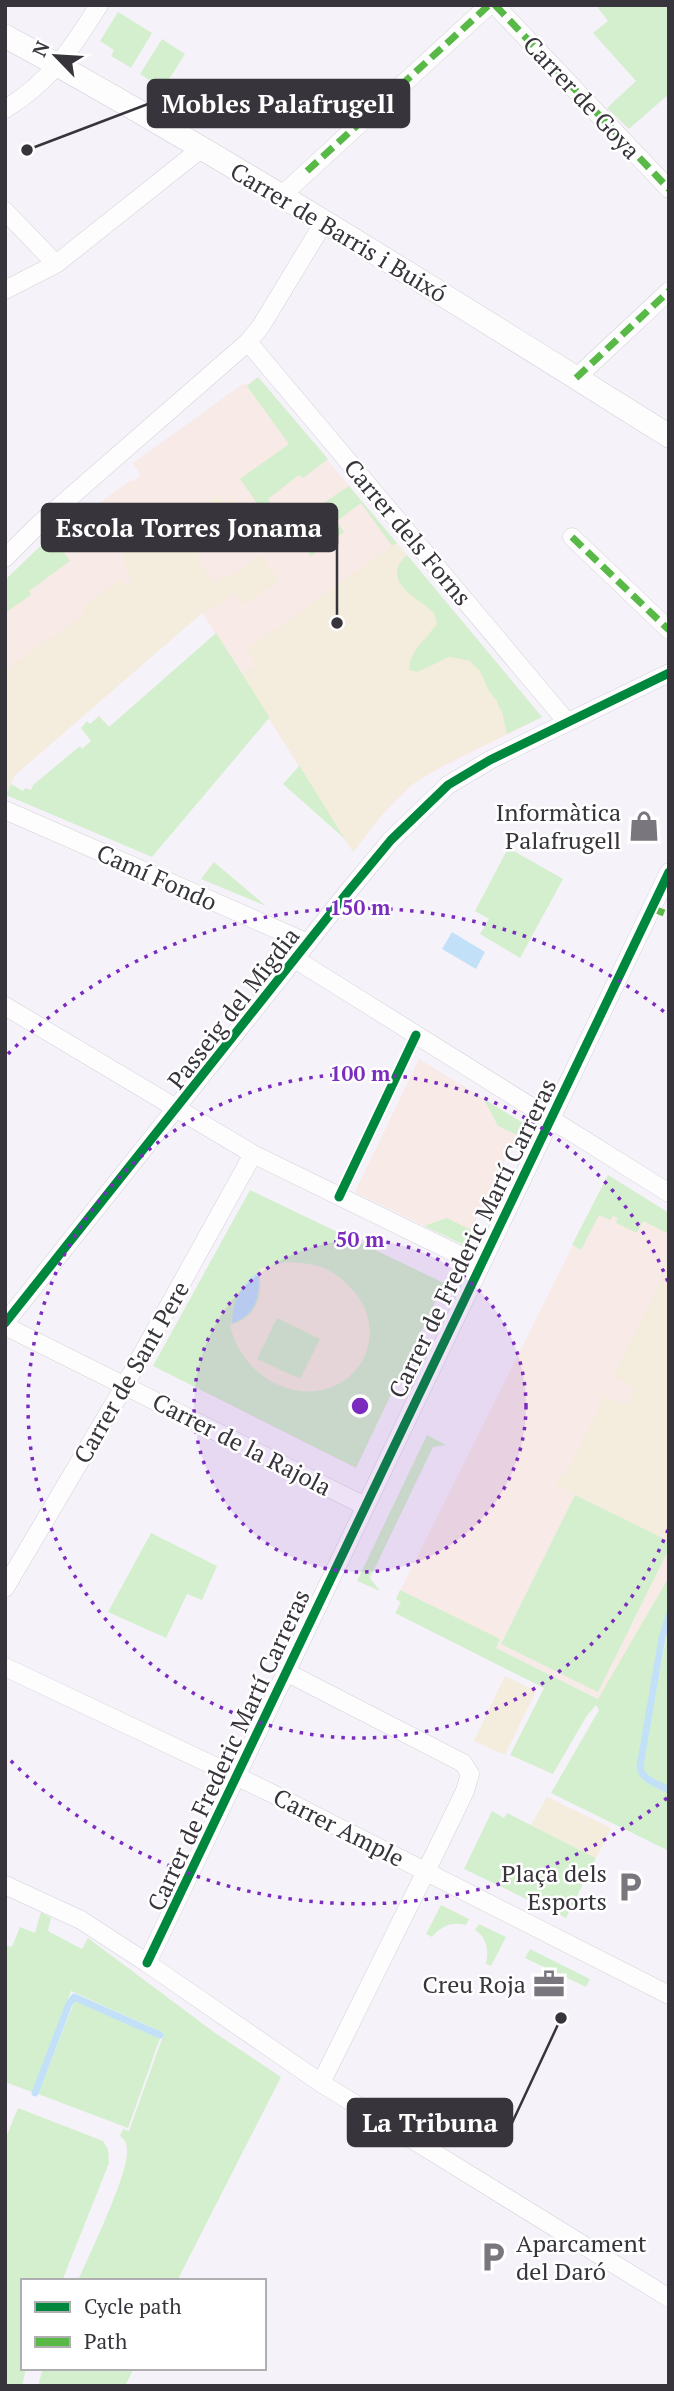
<svg xmlns="http://www.w3.org/2000/svg" width="674" height="2391" font-family="'PT Serif',serif">
<style>
.education{fill:#f8eae6}
.green{fill:#d4efcd}
.sand{fill:#f4ecdc;fill-rule:evenodd}
.water{fill:#c2e1f9}
.lines{fill:none;stroke-linecap:round;stroke-linejoin:round}
.stream{stroke:#c2e1f9;stroke-width:7}
.minor-casing{stroke:#d4d0d7;stroke-width:19}
.tertiary-casing{stroke:#d4d0d7;stroke-width:24}
.minor{stroke:#fefdfe;stroke-width:18}
.tertiary{stroke:#fefdfe;stroke-width:23}
.quiet{stroke:#58b947;stroke-width:7;stroke-dasharray:14 7;stroke-linecap:butt}
.cycleway-casing{stroke:#fff;stroke-width:13}
.cycleway{stroke:#00873e;stroke-width:9}
.ring{fill:none;stroke:#7b2cbf;stroke-width:3.5;stroke-dasharray:3.5 7}
.labels{text-anchor:middle;dominant-baseline:central;stroke-width:5;stroke-linejoin:round;paint-order:stroke}
.street-label{font-size:24px;fill:#38343b;stroke:#fff}
.poi-label{font-size:24px;fill:#38343b;stroke:#fff;text-anchor:end}
.centre{fill:#7b2cbf;stroke:#fff;stroke-width:3.5}
.ring-label{font-size:21px;text-anchor:middle;font-weight:bold;fill:#7b2cbf;stroke:#fff;stroke-width:5;stroke-linejoin:round;paint-order:stroke}
.leader{fill:none;stroke:#38343b;stroke-width:2.5}
.callout-dot{fill:#38343b;stroke:#fff;stroke-width:2.5}
.callout{fill:#38343b;stroke:#38343b;stroke-width:2.5}
.callout-label{font-size:26px;text-anchor:middle;font-weight:bold;fill:#fff}
</style>
<rect width="100%" height="100%" fill="#f6f2fa"/>
<!-- education -->
<path class="education" d="M258 377 542 717 432 772 413 784 383 814 353 852 202 613 15 775 5 795V580L75 513 79 518 131 480 132 482 141 475 133 463 244 383 247 385Z
M419 1059 523 1123 464 1245 355 1192Z
M608 1175 669 1213V1541L575 1495 598 1692 669 1549V1579L599 1699 396 1599Z"/>
<!-- green -->
<path class="green" d="M601 5H669V94L629 129 607 108 636 81 593 33 608 21 598 8Z
M118 12 152 33 131 68 111 56 114 50 100 41Z
M162 39 185 54 163 89 140 74Z
M258 377 328 459 303 478 299 475 268 499 275 510 266 516 240 479 289 444 247 386Z
M349 486 397 543 392 546 361 503 337 521 344 532 311 556 293 532 325 507 322 504Z
M75 513 85 527 59 545 70 561 29 591 31 595 5 613V580Z
M407 555 542 717 507 734 502 712 488 691 485 682 470 661 449 657 418 672 409 670C409 655 418 645 429 635L428 608C409 596 382 577 407 555Z
M216 633 270 717 152 857 6 795 11 784 23 791 25 788 31 790 33 785 80 746 82 749 91 741 81 728 87 721 90 724 99 716 109 727Z
M300 765 345 839 283 784Z
M512 850 563 879 520 958 480 934 489 919 475 911 506 852Z
M214 862 266 906 201 879Z
M484 1099 523 1123 517 1135 498 1126Z
M608 1175 669 1213V1234L643 1221 637 1233 616 1223 618 1218 613 1216 610 1220 599 1215 581 1250 572 1245Z
M250 1190 444 1283 356 1468 153 1366Z
M447 1218 471 1230 464 1245 424 1226Z
M427 1435 446 1445 433 1447 370 1578 380 1591 357 1581Z
M575 1495 669 1541V1549L598 1692 501 1644Z
M151 1533 217 1566 202 1600 187 1594 166 1638 108 1612Z
M669 1577V1610L661 1632 637 1766 644 1780 669 1792V1851L551 1793 599 1710 596 1705 586 1717 553 1774 510 1755 544 1688 395 1613 401 1602 396 1599 400 1590 500 1639 496 1648 598 1699Z
M669 1622V1787L645 1775 642 1768Z
M492 1811 504 1818 507 1813 596 1858 566 1918 464 1869Z
M441 1905 469 1919 466 1925C452 1921 441 1926 432 1937L426 1934Z
M41 1912 51 1918 48 1931 82 1949 88 1938 215 2033 281 2077 177 2281H78C89 2255 129 2174 127 2150 127 2144 125 2140 120 2136L123 2129 129 2131 164 2033 71 1991 32 2092 5 2082V1945L12 1947 20 1927 35 1933Z
M479 1924 506 1937 491 1966 486 1964C489 1950 487 1938 475 1930Z
M530 1949 590 1979 586 1987 525 1958Z
M75 2000 160 2038 128 2128 38 2094Z
M18 2108 103 2141 108 2149 109 2163 62 2281H23V2368H26L22 2386H5V2140Z
M43 2368H134L125 2386H38Z"/>
<!-- sand -->
<path class="sand" d="M219 495 226 504 234 497 255 525 244 532 235 521 203 543 206 549 195 557 214 583 225 575 227 578 261 555 279 580 244 605 235 593 211 610 209 608 202 613 15 775 5 795V671L85 613 82 607 121 578 124 585 131 582 121 551 161 522 165 527 175 520 178 524Z
M397 543 407 555C377 581 419 598 434 613L437 624C426 639 409 651 409 670L418 672 450 657 470 661 480 671 489 691 497 701 507 734C473 751 435 766 406 789 385 806 370 831 353 852L243 675 256 665 246 650Z
M286 1262C319 1263 334 1268 356 1294 384 1330 367 1380 322 1390 279 1399 238 1365 230 1325 258 1317 263 1296 259 1269ZM277 1318 320 1339 300 1379 257 1359Z
M669 1266V1541L555 1484 560 1474 565 1476 605 1396 626 1406 635 1389 613 1376Z
M505 1676 536 1691 505 1755 474 1741Z
M547 1797 611 1828 596 1858 531 1825Z"/>
<!-- water -->
<path class="water" d="M452 932 485 952 476 969 442 949Z
M258 1272C261 1295 256 1315 232 1323 233 1302 241 1284 258 1272Z"/>
<g class="lines">
<!-- stream -->
<path class="stream" d="M669 1616 662 1638 640 1766C641 1780 658 1784 669 1790
M35 2093 69 2004 74 1997 160 2035"/>
<defs>
<path id="minor" d="M495 5 669 189
M5 109C49 83 73 47 99 5
M281 196 489 5
M5 211 56 264
M5 290 56 264 202 148
M248 342 567 722
M576 378 669 291
M572 537 669 630
M5 558 37 526 248 342 261 326 324 222
M5 810 308 943
M295 959 669 1193
M5 1006 253 1154 480 1265
M5 1323 347 893 391 840 448 785 490 760 669 673
M5 1326 365 1506
M5 1588 125 1385 253 1154
M5 1667 265 1790 669 1995
M286 1672 463 1763 470 1774 465 1791 435 1853 321 2083
M5 1885 81 1920 147 1963 321 2083 669 2298
M147 1963 669 872"/>
<path id="tertiary" d="M5 36C231 160 450 299 669 436"/>
</defs>
<!-- minor casing -->
<use href="#minor" class="minor-casing"/>
<!-- tertiary casing -->
<use href="#tertiary" class="tertiary-casing"/>
<!-- minor -->
<use href="#minor" class="minor"/>
<!-- tertiary -->
<use href="#tertiary" class="tertiary"/>
<!-- quiet -->
<path class="quiet" d="M495 5 669 189
M307 171 489 5
M576 378 669 291
M572 537 669 630
M651 908 669 915"/>
<defs>
<path id="cycleway" d="M339 1197 416 1035
M5 1323 347 893 391 840 448 785 490 760 669 673
M147 1963 669 872"/>
</defs>
<!-- cycleway casing -->
<use href="#cycleway" class="cycleway-casing"/>
<!-- cycleway -->
<use href="#cycleway" class="cycleway"/>
</g>
<!-- distance rings -->
<circle cx="360" cy="1406" r="166" fill="#7b2cbf" fill-opacity=".12"/>
<g class="ring">
<circle cx="360" cy="1406" r="166"/>
<path d="M668 1530A332 332 0 1 1 668 1282"/>
<path d="M667 1798A498 498 0 0 1 8 1758M8 1054A498 498 0 0 1 667 1014"/>
</g>
<!-- icons -->
<defs>
<symbol id="shop-bare" viewBox="-9 -9 18 18"><path d="M-5-2.5h2.3a2.7 3.5 0 0 1 5.4 0H5L5.5 6h-11ZM-1.5-2.5h3a1.5 2.3 0 0 0-3 0Z" fill="#7a767e" stroke="#fff" stroke-width="2.5" paint-order="stroke"/></symbol>
<symbol id="parking-bare" viewBox="-9 -9 18 18"><path d="M-3.5-5.5H1a3.5 3.5 0 0 1 0 7H-1V5.5H-3.5ZM-1-3.4V-.6H.8a1.4 1.4 0 0 0 0-2.8Z" fill="#7a767e" stroke="#fff" stroke-width="2.5" paint-order="stroke"/></symbol>
<symbol id="office-bare" viewBox="-9 -9 18 18"><path d="M-6-3h4V-5.5h4V-3h4V5H-6ZM-1-4.5V-3h2v-1.5ZM-6 0V1H6V0Z" fill="#7a767e" stroke="#fff" stroke-width="2.5" paint-order="stroke"/></symbol>
</defs>
<g fill-rule="evenodd">
<use href="#shop-bare" x="622" y="804" width="44" height="44"/>
<use href="#parking-bare" x="608" y="1865" width="44" height="44"/>
<use href="#office-bare" x="527" y="1962" width="44" height="44"/>
<use href="#parking-bare" x="471" y="2235" width="44" height="44"/>
</g>
<g class="labels">
<!-- street labels -->
<g class="street-label">
<text transform="translate(582 97) rotate(47)">Carrer de Goya</text>
<text transform="translate(339 232) rotate(31)">Carrer de Barris i Buixó</text>
<text transform="translate(408 532) rotate(50)">Carrer dels Forns</text>
<text transform="translate(157 877) rotate(24)">Camí Fondo</text>
<text transform="translate(233 1008) rotate(-52)">Passeig del Migdia</text>
<text transform="translate(472 1238) rotate(-64)">Carrer de Frederic Martí Carreras</text>
<text transform="translate(131 1372) rotate(-60)">Carrer de Sant Pere</text>
<text transform="translate(242 1444) rotate(27)">Carrer de la Rajola</text>
<text transform="translate(228 1750) rotate(-65)">Carrer de Frederic Martí Carreras</text>
<text transform="translate(339 1827) rotate(27)">Carrer Ample</text>
</g>
<!-- poi labels -->
<g class="poi-label">
<text x="621" y="812">Informàtica<tspan x="621" dy="28">Palafrugell</tspan></text>
<text x="607" y="1873">Plaça dels<tspan x="607" dy="28">Esports</tspan></text>
<text x="526" y="1984">Creu Roja</text>
<text x="516" y="2243" text-anchor="start">Aparcament<tspan x="516" dy="28">del Daró</tspan></text>
</g>
</g>
<circle cx="360" cy="1406" r="10" class="centre"/>
<g class="ring-label">
<text x="360" y="915">150 m</text>
<text x="360" y="1081">100 m</text>
<text x="360" y="1247">50 m</text>
</g>
<!-- callouts -->
<path class="leader" d="M27 150L148 104M337 623L337 528M561 2018L512 2123"/>
<g class="callout-dot">
<circle cx="27" cy="150" r="7"/>
<circle cx="337" cy="623" r="7"/>
<circle cx="561" cy="2018" r="7"/>
</g>
<g class="callout">
<rect x="148" y="80" width="261" height="47" rx="7"/>
<rect x="42" y="504" width="295" height="47" rx="7"/>
<rect x="348" y="2099" width="164" height="47" rx="7"/>
</g>
<g class="callout-label">
<text x="278" y="113">Mobles Palafrugell</text>
<text x="189" y="537">Escola Torres Jonama</text>
<text x="430" y="2132">La Tribuna</text>
</g>
<!-- border -->
<rect width="674" height="2391" fill="none" stroke="#38343b" stroke-width="14"/>
<!-- legend -->
<rect x="21" y="2279" width="245" height="91" fill="#ffffff" stroke="#afaeb1" stroke-width="2"/>
<rect x="35" y="2302" width="35" height="10" fill="#00873e" stroke="#afaeb1" stroke-width="2"/>
<text x="84" y="2314" font-size="21" fill="#38343b">Cycle path</text>
<rect x="35" y="2337" width="35" height="10" fill="#58b947" stroke="#afaeb1" stroke-width="2"/>
<text x="84" y="2349" font-size="21" fill="#38343b">Path</text>
<!-- north arrow -->
<g transform="translate(56 56) rotate(295)" stroke="#ffffff" stroke-width="5" paint-order="stroke">
<path d="M0-5L12 26L0 18L-12 26Z" fill="#38343b"/>
<text y="-10" font-size="19" font-weight="bold" text-anchor="middle" fill="#38343b">N</text>
</g>
</svg>
